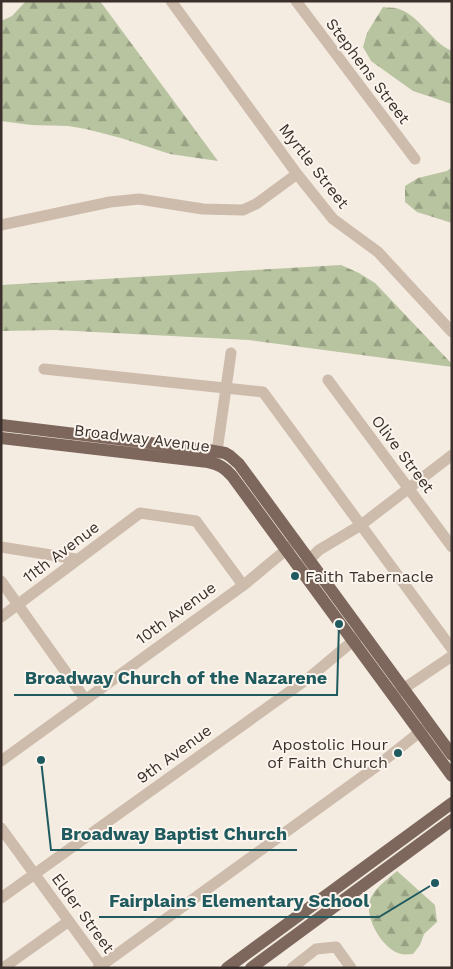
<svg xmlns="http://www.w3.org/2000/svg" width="453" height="969" font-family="'Work Sans',sans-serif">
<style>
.forest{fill:url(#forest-firs)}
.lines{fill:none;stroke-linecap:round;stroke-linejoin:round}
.minor{stroke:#cdbbac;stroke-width:11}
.major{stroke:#7d675c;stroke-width:12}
.poi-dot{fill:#1f5a5e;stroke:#fbf5ee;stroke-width:2}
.labels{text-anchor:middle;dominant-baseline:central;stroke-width:4;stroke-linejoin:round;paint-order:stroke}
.street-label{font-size:16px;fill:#3b302b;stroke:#fbf5ee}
.poi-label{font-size:16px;fill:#3b302b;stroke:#fbf5ee;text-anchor:start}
.leader{fill:none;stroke:#1f5a5e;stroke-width:2}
.callout-dot{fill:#1f5a5e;stroke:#fbf5ee;stroke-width:2}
.callout-label{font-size:18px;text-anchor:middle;font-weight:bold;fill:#1f5a5e;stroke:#fbf5ee;stroke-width:4;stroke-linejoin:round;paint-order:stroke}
</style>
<defs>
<pattern id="forest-firs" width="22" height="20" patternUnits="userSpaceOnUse" patternTransform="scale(1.25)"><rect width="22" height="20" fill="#b8c4a0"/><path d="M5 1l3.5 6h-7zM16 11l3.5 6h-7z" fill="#97a083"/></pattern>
</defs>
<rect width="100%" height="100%" fill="#f4ebe1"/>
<!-- forest -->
<path class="forest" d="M26 1H100L218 161 170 154 121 138 86 129 68 126 31 125 1 121V21L12 16Z
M383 7C388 8 395 7 399 9 420 16 431 42 452 51V104L413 91 371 61 363 47 367 33Z
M452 167V223L417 212 405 202V186L418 178 447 171Z
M341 265 359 273 375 283 452 364V367L249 340 56 330 1 331V285Z
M397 871 435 905 437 922 424 934 420 945 413 954C409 954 404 955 401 954 383 950 364 918 370 900 374 888 388 879 397 871Z"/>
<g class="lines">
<!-- minor -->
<path class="minor" d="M171 1 297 174 333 219 378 252 452 332
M296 1 415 159
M1 225 110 202 139 199 203 209 243 210 256 204 297 174
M44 369 263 392 452 649
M328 380 452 547
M214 460 217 451 231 353
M1 547 76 559
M303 566 319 550 361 525 452 455
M1 581 85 699
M1 617 140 513 196 521 243 585
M397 693 452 656
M1 761 245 584 293 544
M1 828 103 968
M1 898 310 677 360 635
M3 968 69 921
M98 968 377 766 426 727
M292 968 316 949 336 947 351 968"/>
<!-- major -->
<path class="major" d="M1 425 208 450 225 453 230 456 239 464 452 755
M1 438 208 462C219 464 225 468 232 476L452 776
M227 968 452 803
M251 968 452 820"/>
</g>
<!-- markers -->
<g class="poi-dot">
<circle cx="295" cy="576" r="5"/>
<circle cx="398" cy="753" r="5"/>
</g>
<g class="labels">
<!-- street labels -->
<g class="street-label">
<text transform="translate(368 71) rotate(53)">Stephens Street</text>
<text transform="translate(314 166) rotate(52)">Myrtle Street</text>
<text transform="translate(142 438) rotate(7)">Broadway Avenue</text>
<text transform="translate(403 454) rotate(53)">Olive Street</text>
<text transform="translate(61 552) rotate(-37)">11th Avenue</text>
<text transform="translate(176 613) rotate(-36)">10th Avenue</text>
<text transform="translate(174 754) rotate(-36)">9th Avenue</text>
<text transform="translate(83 913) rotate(54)">Elder Street</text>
</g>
<!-- poi labels -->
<g class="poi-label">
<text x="305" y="576">Faith Tabernacle</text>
<text x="388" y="744" text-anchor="end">Apostolic Hour<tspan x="388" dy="18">of Faith Church</tspan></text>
</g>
</g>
<!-- callouts -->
<path class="leader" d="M339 624L337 695H14M41 760L51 850H297M435 883L379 917H99"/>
<g class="callout-dot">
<circle cx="339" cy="624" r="5"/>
<circle cx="41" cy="760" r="5"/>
<circle cx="435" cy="883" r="5"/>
</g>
<g class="callout-label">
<text x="176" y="684">Broadway Church of the Nazarene</text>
<text x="174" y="840">Broadway Baptist Church</text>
<text x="239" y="907">Fairplains Elementary School</text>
</g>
<!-- border -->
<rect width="453" height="969" fill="none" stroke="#3b302b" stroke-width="5"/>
</svg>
